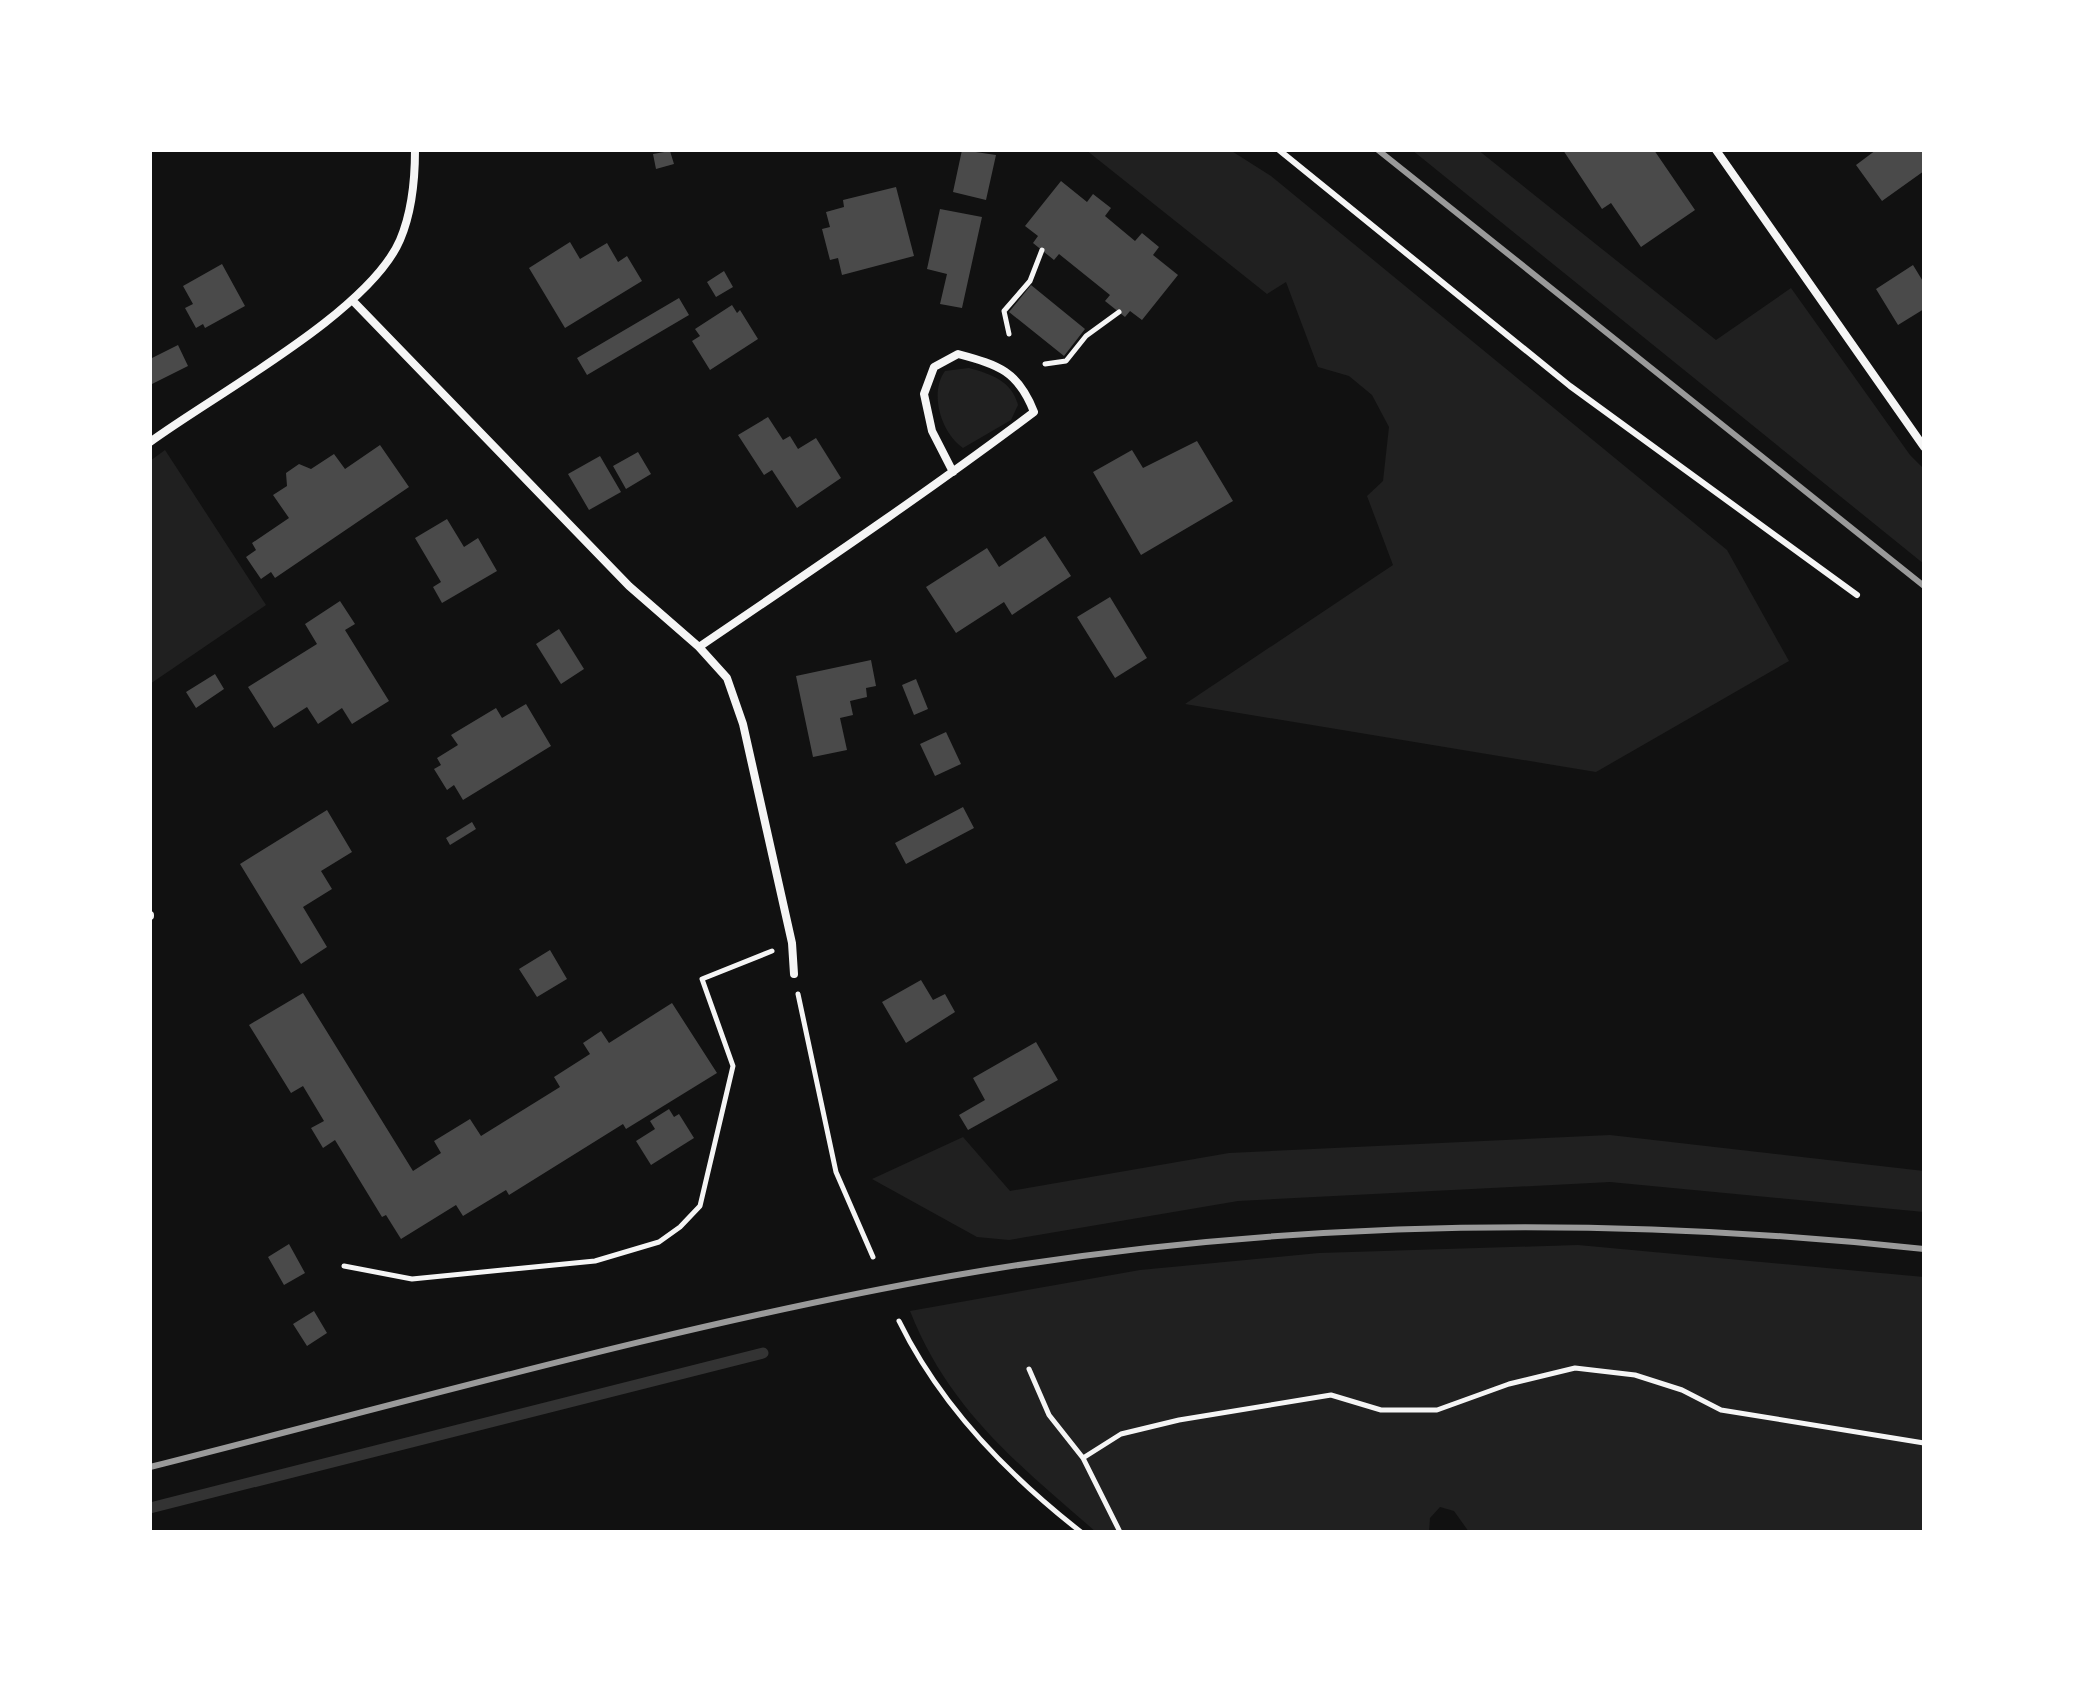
<svg xmlns="http://www.w3.org/2000/svg" width="2074" height="1682" font-family="Arial,sans-serif">
<style>
.green{fill:#202020}
.lines{fill:none;stroke-linecap:round;stroke-linejoin:round}
.stream{stroke:#333;stroke-width:11}
.building{fill:#4a4a4a}
.path{stroke:#f5f5f5;stroke-width:5}
.service{stroke:#f5f5f5;stroke-width:6}
.minor{stroke:#f5f5f5;stroke-width:8}
.rail{stroke:#9a9a9a;stroke-width:6}
</style>
<rect width="100%" height="100%" fill="#111"/>
<!-- green -->
<path class="green" d="M1086 150H1230L1271 176 1727 550 1789 661 1596 772 1185 704 1393 565 1367 496 1383 481 1389 427 1372 395 1349 376 1318 367 1286 282 1267 294Z
M1412 150H1478L1716 340 1791 288 1910 455 1924 469V564Z
M969 368C991 374 1012 381 1018 405L1011 420 963 448C941 433 929 393 945 371Z
M165 450 266 605 150 684V461Z
M1610 1135 1924 1171V1212L1610 1182 1238 1201 1009 1240 977 1237 872 1179 963 1137 1010 1191 1229 1153Z
M1578 1245 1924 1277V1532H1469L1454 1511 1440 1507 1430 1518 1429 1532H1096C1018 1464 949 1410 910 1311L1140 1270 1319 1253Z"/>
<g class="lines">
<!-- stream -->
<path class="stream" d="M150 1508 763 1353"/>
</g>
<!-- building -->
<path class="building" d="M962 150 996 155 986 200 953 192Z
M1563 150H1654L1695 210 1641 247 1611 203 1602 209Z
M1876 150H1924V171L1882 201 1856 165Z
M670 151 674 164 656 169 653 154Z
M1061 181 1087 202 1093 194 1111 208 1105 216 1135 241 1142 233 1159 247 1153 255 1178 275 1142 320 1130 311 1125 317 1105 301 1110 295 1059 254 1054 260 1033 243 1038 236 1025 226Z
M896 187 914 256 842 275 838 258 830 260 822 229 830 227 826 212 844 207 843 200Z
M940 209 982 217 962 308 940 304 947 274 927 269Z
M570 242 580 259 607 243 618 262 627 256 642 281 565 328 529 268Z
M222 264 245 306 205 328 203 324 196 328 185 308 193 304 183 286Z
M1913 265 1924 283V309L1898 325 1876 289Z
M724 271 733 287 716 297 707 282Z
M1031 285 1085 329 1064 356 1009 312Z
M679 298 689 315 587 375 577 358Z
M732 305 737 313 740 310 758 339 710 370 692 341 700 336 695 329Z
M178 345 188 366 150 385V359Z
M768 417 783 440 790 436 798 449 816 438 841 478 797 508 772 470 764 475 738 435Z
M1197 441 1233 501 1141 555 1093 472 1132 450 1143 468Z
M380 445 409 487 275 578 271 572 261 579 246 557 256 550 252 543 289 518 273 495 287 486 286 473 299 464 311 469 334 454 345 469Z
M638 452 651 474 626 489 613 466Z
M600 456 621 492 589 510 568 474Z
M447 519 464 547 478 538 497 571 442 603 433 587 441 582 415 538Z
M1045 536 1071 576 1012 615 1004 602 956 633 926 587 987 548 999 567Z
M1110 597 1147 658 1115 678 1077 617Z
M340 601 355 624 345 630 389 701 352 724 342 708 318 724 307 707 274 728 248 687 317 644 305 624Z
M559 629 584 669 561 684 536 644Z
M871 660 876 686 866 688 867 697 850 701 853 715 840 718 847 750 813 757 796 676Z
M215 674 224 689 196 708 186 692Z
M916 679 928 709 914 715 902 685Z
M526 704 551 746 463 800 454 785 447 790 434 769 441 765 437 758 458 745 451 735 496 708 502 718Z
M946 732 961 764 935 776 920 744Z
M963 807 974 828 906 864 895 843Z
M327 810 352 852 321 871 332 889 303 907 327 947 301 964 240 864Z
M472 822 476 829 450 845 446 838Z
M550 950 567 979 537 997 519 969Z
M921 980 933 1000 945 994 955 1012 906 1043 882 1002Z
M303 993 413 1171 441 1153 434 1141 470 1119 481 1136 560 1087 554 1077 590 1054 583 1043 601 1031 609 1043 672 1003 717 1073 626 1129 623 1124 509 1195 506 1190 463 1216 456 1205 401 1239 386 1215 382 1217 335 1140 323 1148 311 1128 324 1121 303 1086 291 1093 249 1025Z
M1036 1042 1058 1080 968 1130 959 1115 985 1100 973 1078Z
M669 1109 674 1117 679 1114 694 1138 651 1165 636 1141 655 1129 650 1121Z
M289 1244 305 1273 284 1285 268 1257Z
M314 1311 327 1333 307 1346 293 1324Z"/>
<g class="lines">
<!-- path -->
<path class="path" d="M1009 334 1004 311 1030 281 1042 250
M1045 364 1066 361 1086 336 1119 312
M798 994 836 1172 873 1257
M344 1266 412 1279 595 1261 659 1242 680 1227 700 1206 733 1066 702 979 772 951
M899 1321C940 1405 1008 1475 1081 1532
M1029 1369 1049 1415 1083 1458 1120 1532
M1083 1458 1121 1434 1179 1420 1331 1395 1381 1410H1437L1509 1384 1575 1368 1635 1375 1682 1390 1721 1410 1924 1443"/>
<!-- service -->
<path class="service" d="M1279 150 1570 386 1857 595"/>
<!-- minor -->
<path class="minor" d="M1716 150 1924 447
M354 302 629 586 699 647 727 678 743 724 792 943 794 974
M150 442C217 393 369 312 400 240 412 212 415 180 415 150
M699 647C812 570 925 494 1034 412 1018 371 999 365 958 354L934 367 924 394 932 431 953 472
M150 915V916"/>
<!-- rail -->
<path class="rail" d="M1378 150 1924 586
M150 1467C415 1400 681 1324 951 1276 1273 1220 1599 1214 1924 1249"/>
</g>
<!-- border -->
<rect width="2074" height="1682" fill="none" stroke="#ffffff" stroke-width="304"/>
</svg>
